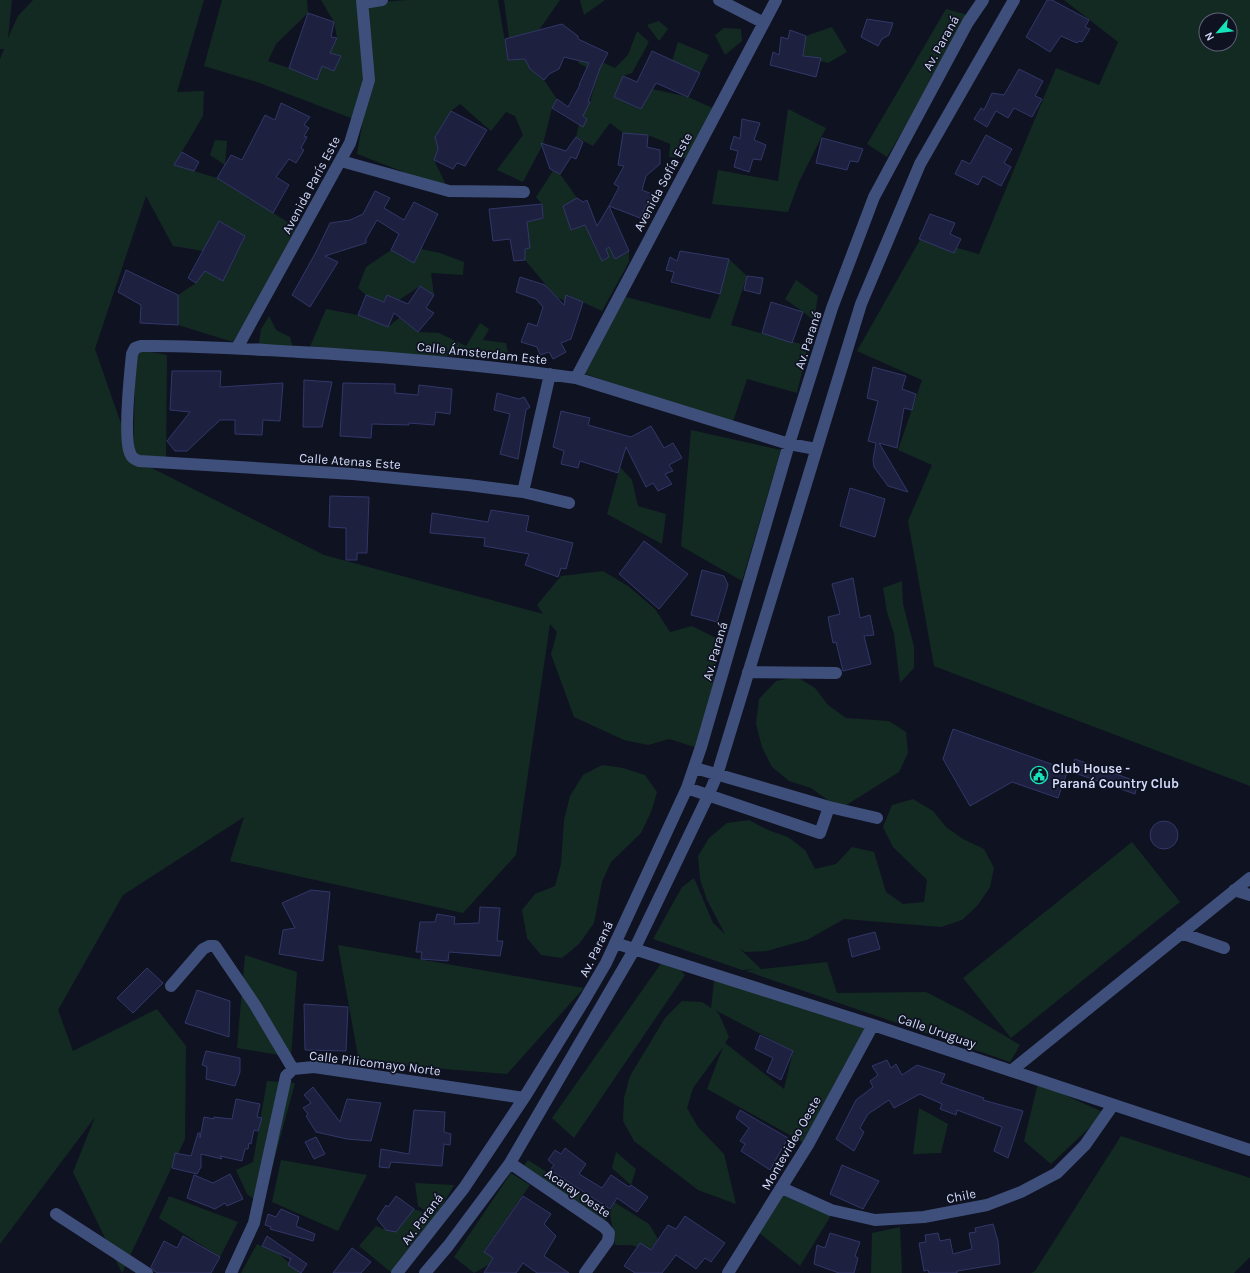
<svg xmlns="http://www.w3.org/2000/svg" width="1250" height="1273" font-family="Karla,sans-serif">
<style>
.green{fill:#132a22;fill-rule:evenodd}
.building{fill:#1d213f;stroke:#323769}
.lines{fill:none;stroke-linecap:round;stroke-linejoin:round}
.minor{stroke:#3f4f7b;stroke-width:12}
.labels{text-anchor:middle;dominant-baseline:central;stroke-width:3.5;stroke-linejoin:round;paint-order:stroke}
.street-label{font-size:13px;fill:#d3dafb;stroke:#0f1220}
.poi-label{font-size:13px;font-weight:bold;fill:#d3dafb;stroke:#0f1220;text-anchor:start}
</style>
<rect width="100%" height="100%" fill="#0f1220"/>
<!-- green -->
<path class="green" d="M0 0H12L8 38 18 16 33 0H204L177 92 204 91 203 116 174 165 217 178 299 229 290 252 233 342 178 325V295L196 283 205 271 223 281 245 236 219 221 203 251 173 246 146 196 95 349 133 458 136 349 167 355 166 463 134 459 324 555 543 614 537 605 561 576 603 571 628 586 655 609 670 632 692 626 718 639 713 695 698 748 669 739 648 745 624 740 574 717 551 654 557 632 550 624 516 855 463 913 230 861 244 817 123 895 58 1010 73 1051 157 1009 186 1046 185 1139 122 1273 73 1172 95 1117 0 1244V59L4 49H0Z
M222 0H307L308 13 276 44 268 61 289 68 317 80 322 66 334 71 341 56 330 53 337 38 334 22 321 0H357L369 80 356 120 257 82 204 66Z
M408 0H498L508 60 525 59 530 69 544 80 557 99 552 108 543 144 523 182 497 170 523 135 515 116 506 112 491 131 460 104 451 111 435 137 438 149 434 160 448 189 357 154 370 80 363 3Z
M504 0H560L539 30 509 38Z
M580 0H605L584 15Z
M1064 0H1250V786L934 666 908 521 932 465 898 450 922 380 857 351 921 238 979 254 1056 68 1099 85 1118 42ZM1206 20H1230V44H1206Z
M946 9 972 16 887 157 867 144Z
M659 21 668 29 659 41 647 25Z
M832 27 847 52 828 63 803 56 806 36Z
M724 28 741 29 742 41 725 55 715 35Z
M637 31 649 42 632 73 623 76 614 97 640 109 652 89 688 97 717 110 691 159 669 157 670 144 648 135 623 133 610 123 593 146 576 137 579 124 590 102 598 73 578 63 582 53 615 68 628 55Z
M678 42 709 55 700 73 672 61Z
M788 109 826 128 799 182 788 212 712 204 718 170 778 181Z
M215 140 227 141 225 165 210 155Z
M553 171 560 174 577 198 563 206 571 230 585 225 598 253 609 247 615 258 629 251V262L602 311 567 295 565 301 556 297 525 260V249L530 248 527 222 543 218 542 204 536 197Z
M421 249 440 253 464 262 463 275 431 273 434 295 420 286 399 300 387 295 384 302 366 295 358 288 366 267 391 250 414 263Z
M729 259 747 276 731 325 808 346 797 393 747 379 732 425 580 372 626 297 710 319 720 294Z
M796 280 818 296 814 320 785 299Z
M326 309 358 315 388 327 399 318 418 332 439 333 466 346 480 323 489 329 483 340 506 343 509 357 433 356 309 349Z
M269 316 276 330 290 337 294 351 258 349 261 329Z
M691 430 781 450 742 581 681 546Z
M620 467 632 480 638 506 666 514 662 544 607 514Z
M902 581 903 604 914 647V668L900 683 894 634 887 612 883 588Z
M797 677 815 688 828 705 846 718 889 721 906 732 908 753 899 772 840 809 811 788 789 781 772 767 762 747 756 724 759 699 776 681Z
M602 765 623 768 645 775 657 792 651 812 641 833 611 862 602 882 594 923 579 944 562 958 541 955 527 938 522 910 535 894 555 886 561 864 564 820 570 796 583 775Z
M913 799 933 811 946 827 963 839 984 849 994 868 990 887 978 905 962 920 941 927 844 919 807 940 788 945 767 951 745 952 739 948 761 969 827 962 837 993 926 992 963 1011 1020 1045 1010 1062 746 971 755 969 742 970 653 939 682 887 694 878 713 923 725 934 707 900 700 879 698 856 709 838 727 823 749 820 768 830 788 837 805 850 815 869 836 864 852 847 874 852 886 892 903 904 924 902 927 880 893 847 883 827 892 805Z
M1132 842 1180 902 1011 1038 963 978Z
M338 945 584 988 507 1074 359 1062Z
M245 955 297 972 291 1057 237 1048Z
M667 955 685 975 574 1138 552 1118Z
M715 973 870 1025 806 1144 707 1089 723 1047 693 1088 687 1108 698 1127 724 1154 736 1204 698 1190 634 1141 623 1121 624 1098 630 1076 665 1018 682 1001 702 1002 711 1008ZM715 1010 793 1051 784 1089 725 1043 729 1037 719 1014Z
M267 1081 295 1083 262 1205 247 1194 236 1170 253 1162Z
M1038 1083 1105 1113 1051 1164 1024 1141Z
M919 1108 948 1124 941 1153 913 1154Z
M1121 1136 1250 1178V1257L1234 1273H1031L1035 1271Z
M616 1152 636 1169 631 1185 612 1168Z
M281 1160 367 1175 338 1231 272 1202Z
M528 1160 610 1212 614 1202 649 1224 658 1239 650 1250 630 1245H615L610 1213 604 1222 522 1168Z
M511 1173 530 1185 484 1251 493 1258 488 1265 474 1273 454 1257Z
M415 1183 454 1185 436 1217 392 1273 359 1246 376 1226 386 1230 414 1209 434 1216 418 1206Z
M782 1191 832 1214 800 1266 757 1231Z
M169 1196 238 1222 220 1257 159 1218Z
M900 1227 902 1273H871L872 1233Z
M257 1244 278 1253 300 1273H241Z"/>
<!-- building -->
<path class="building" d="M1047 0H1052L1089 20 1085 27 1090 29 1082 42 1079 41 1077 43 1061 36 1050 52 1026 37Z
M308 13 334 22 331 37 337 38 330 53 341 56 334 71 322 66 317 80 289 68Z
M867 19 893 23 889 35 882 39 878 46 861 37Z
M562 24 578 36V39L608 53 600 68 588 102H590L583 116 587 119 583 127 552 108 557 99 568 107 580 85H579L589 63 564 57 559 69 549 74 544 80 530 69 525 59 508 60 505 39Z
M790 30 806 36 803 56 821 58 816 77 770 65 773 52 779 55 781 37 788 39Z
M652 51 700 73 688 97 656 83 641 109 614 97 623 76 637 82Z
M1019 69 1043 81 1035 96 1042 99 1032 117 1014 108 1008 118 996 111 987 127 974 119 981 108 984 110 992 93 1004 95Z
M281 103 310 117 304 125 309 128 304 136 307 137 301 148 304 150 296 163 289 159 276 177 289 185 273 213 217 178 231 155 242 160 265 115 275 120Z
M451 111 487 130 465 166 457 163 453 169 434 160 438 149 435 137Z
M742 119 760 123 754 140 766 145 761 160 753 159 749 172 734 167 738 151 730 149 734 136 740 139Z
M623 133 648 135 647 147 660 150V164L646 176 642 190 657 196 653 206 647 204 640 218 609 206 619 187 614 184 624 166 618 165Z
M986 135 1012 149 1004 163 1011 167 1001 186 983 176 978 185 955 174 962 160 970 164Z
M576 137 583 142 576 159 571 157 560 174 550 169 541 143 566 151Z
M822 138 863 149 858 162 850 161 847 170 816 163Z
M182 152 199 162 194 171 174 165Z
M375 191 390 198 384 208 404 220 414 202 438 214 414 263 391 250 399 234 377 220 366 239V243L325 256 338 262 310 307 292 295 316 252 330 223 350 220 363 214Z
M577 198 583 202 587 200 597 226 609 206 629 251 615 259 609 247 606 249 609 257 602 261 585 225 571 230 563 206Z
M542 204 543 218 527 222 530 248 525 249V260L514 261 510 239 493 241 489 209Z
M930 214 955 223 950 234 961 239 954 253 919 239Z
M219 221 245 236 223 281 205 271 196 283 188 278Z
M680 251 729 259 720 294 671 282 674 272 666 270 670 257 677 261Z
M126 270 178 295V325L140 323 141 305 118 292Z
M747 276 763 278 760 294 744 290Z
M520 277 545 285 564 305 566 295 583 302 571 339 561 343 566 352 553 359 549 352 540 355 537 347 521 342 528 323 537 326 543 307 536 299 516 292Z
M420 286 434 295 426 308 434 313 418 332 394 313 388 327 358 315 366 295 384 302 387 295 408 304Z
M771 302 803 312 792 343 762 333Z
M873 367 906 376 902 389 916 394 912 410 904 408 897 448 879 443 908 492 888 486 874 467 873 460 876 443 868 441 878 401 867 398Z
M172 371H221L220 387 283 383 280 421 263 420 262 435 235 434V420H220L187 451H175L167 441 190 412 170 410Z
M304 380 332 382 322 427H303Z
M343 383 395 384V393L418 395 419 385 452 389 450 414 436 412 434 425 409 423V425L372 424 371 438 340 436Z
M497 393 519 399 524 397 530 407 526 410 518 459 500 454 510 414 494 410Z
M561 411 590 418 588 425 631 437 651 426 664 448 673 443 682 458 669 465 673 471 665 474 672 484 658 491 653 483 646 487 626 447 618 473 580 461 578 468 561 464 564 451 553 447Z
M850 488 885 499 875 537 840 526Z
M330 496 369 497 367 553H357V560H346V528L329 527Z
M491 510 529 516 526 531 573 543 566 569 561 568 558 577 525 565 529 554 484 546 485 538 430 533 432 513 488 522Z
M644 541 688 574 659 609 619 574Z
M702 570 724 576 728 585 717 622 691 615Z
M853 578 860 618 870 615 874 635 864 636 871 664 843 671 836 642 833 643 828 617 840 614 832 584Z
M953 729 1068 770 1058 798 1012 782 970 806 943 759Z
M1075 759 1138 782 1135 794 1069 771Z
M1150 835a14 14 0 1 1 28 0a14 14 0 1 1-28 0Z
M311 890 330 892 323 961 279 954 283 930 295 928 282 903Z
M480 907 500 908 497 941H503L500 956 449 952 448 961 421 959 422 952H416L420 922H435L437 914 455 917 454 924 479 923Z
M875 932 880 949 852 957 848 939Z
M147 968 163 983 133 1013 117 998Z
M197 990 230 1001 229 1037 185 1023Z
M304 1004 348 1007 346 1051 305 1050Z
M760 1035 793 1051 781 1080 767 1072 773 1058 755 1049Z
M206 1051 240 1058V1072L235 1086 206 1079 207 1067 202 1065Z
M887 1060 891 1068 896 1064 902 1075 917 1065 945 1074 941 1083 984 1098 983 1100 1023 1111 1008 1158 994 1151 1002 1127 957 1110 956 1115 940 1109 942 1104 920 1094 894 1108 889 1100 868 1114 860 1128 864 1132 854 1151 836 1139 856 1100 873 1087 870 1081 878 1075 872 1066Z
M313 1087 340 1122 347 1099 381 1103 371 1141 347 1139 316 1132 306 1116 308 1114 303 1108 311 1103 304 1095Z
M236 1099 260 1104 257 1117 262 1118 258 1131 254 1130 251 1144 249 1143 248 1149H245L242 1161 220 1156 222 1159 201 1154V1167L197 1174 172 1168 175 1153 191 1156 198 1133H200V1138L204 1117 214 1119V1117L232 1119Z
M414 1110 445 1112 444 1132 451 1134 450 1145 444 1144 442 1166 391 1162 389 1168 379 1167 381 1149 409 1154Z
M740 1110 788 1138 770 1170 741 1151 745 1144 740 1141 749 1128 736 1118Z
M316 1137 325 1154 314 1159 305 1142Z
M565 1148 586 1164 579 1174 602 1188 611 1175 629 1187 631 1185 648 1197 637 1212 617 1198 610 1209 550 1170 554 1165 548 1160 555 1150 561 1154Z
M842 1165 879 1181 863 1209 830 1194Z
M230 1174 243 1199 227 1206 225 1203 215 1209 187 1198 194 1175 213 1183Z
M396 1196 414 1209 396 1232 386 1230 377 1219 386 1205 388 1207Z
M523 1196 551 1214 544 1224 556 1236 544 1256 569 1273H537L523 1263 516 1273H484L493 1258 484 1252Z
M281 1209 299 1217 296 1226 315 1234 313 1241 270 1229 271 1227 265 1225 268 1214 276 1217Z
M685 1216 725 1243 711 1262 705 1258 696 1269 676 1255 662 1273H635L624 1266 640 1243 651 1250 668 1225 676 1229Z
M993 1224 998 1241 1000 1264 957 1271V1273H929L928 1270 924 1271 919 1243 926 1242 925 1235 938 1233 940 1241 950 1239 953 1254 972 1249 969 1233 976 1232 975 1228Z
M830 1233 860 1242 855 1256 858 1258 854 1273H839L814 1264 817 1245 825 1248Z
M183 1236 220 1257 211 1273H158L154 1271 151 1267 164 1241 177 1248Z
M267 1236 307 1264 301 1273 288 1265 291 1258V1259L262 1246Z
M352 1248 371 1262 361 1273H333Z"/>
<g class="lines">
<!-- minor -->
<path class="minor" d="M719 0 764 23
M363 3 382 0
M341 161 449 191 524 192
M237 348 350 143 369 80 362 0
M576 378 776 0
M523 492 550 374
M569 503 523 492 468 485 353 474 139 461C134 459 132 458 130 453 123 437 130 374 132 354L135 348 141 346C194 345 246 349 299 352 391 357 484 365 576 378L789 444 816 449
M748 672 836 673
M695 768 829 807 877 818
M687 788 820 833 829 807
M1234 890 1250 895
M1181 933 1224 948
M615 943 873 1025 1250 1150
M171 986 203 949 209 946H215L255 1005 293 1069
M1011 1071 1250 878
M510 1163 604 1227 609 1233 608 1241 585 1273
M782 1188 831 1210 875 1220 924 1217 987 1205 1021 1192 1057 1173 1085 1145 1113 1105
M56 1214 147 1273
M231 1273 254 1223 286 1076 293 1069 314 1067 524 1098
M397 1273 464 1188 524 1098 585 999 606 963 687 788 701 747 789 444 832 308 874 197 968 22 983 0
M425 1273 448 1246 510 1163 634 950 708 796 717 775 861 304 920 164 1014 0
M728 1273 809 1143 873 1025"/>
</g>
<!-- icons -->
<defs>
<symbol id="civic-ring" viewBox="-11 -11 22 22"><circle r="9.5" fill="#0f1220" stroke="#17e3ba" stroke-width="1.5"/><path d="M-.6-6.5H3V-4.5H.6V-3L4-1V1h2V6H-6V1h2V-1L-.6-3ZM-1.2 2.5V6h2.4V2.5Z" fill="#17e3ba"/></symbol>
</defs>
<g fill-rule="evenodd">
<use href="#civic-ring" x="1029" y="765" width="20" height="20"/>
</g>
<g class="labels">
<!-- street labels -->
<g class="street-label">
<text transform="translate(941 43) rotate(-61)">Av. Paraná</text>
<text transform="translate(663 182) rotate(-62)">Avenida Sofía Este</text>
<text transform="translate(311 185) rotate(-62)">Avenida París Este</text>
<text transform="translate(808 340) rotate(-72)">Av. Paraná</text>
<text transform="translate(482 353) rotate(6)">Calle Ámsterdam Este</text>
<text transform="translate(350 461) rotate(4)">Calle Atenas Este</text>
<text transform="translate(715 651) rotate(-74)">Av. Paraná</text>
<text transform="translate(596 949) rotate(-64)">Av. Paraná</text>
<text transform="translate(937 1031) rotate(19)">Calle Uruguay</text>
<text transform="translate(375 1063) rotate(7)">Calle Pilicomayo Norte</text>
<text transform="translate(791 1143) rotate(-60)">Montevideo Oeste</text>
<text transform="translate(578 1193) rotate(34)">Acaray Oeste</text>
<text transform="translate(961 1196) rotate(-11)">Chile</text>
<text transform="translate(422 1219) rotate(-53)">Av. Paraná</text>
</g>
<!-- poi labels -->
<g class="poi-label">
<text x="1052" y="768">Club House -<tspan x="1052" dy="15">Paraná Country Club</tspan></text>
</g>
</g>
<!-- north arrow -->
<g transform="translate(1218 32) rotate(242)"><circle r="19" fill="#0f1220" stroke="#5d6278"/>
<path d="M0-3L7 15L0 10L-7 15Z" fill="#17e3ba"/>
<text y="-6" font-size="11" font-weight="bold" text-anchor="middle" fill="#d3dafb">N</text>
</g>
</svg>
